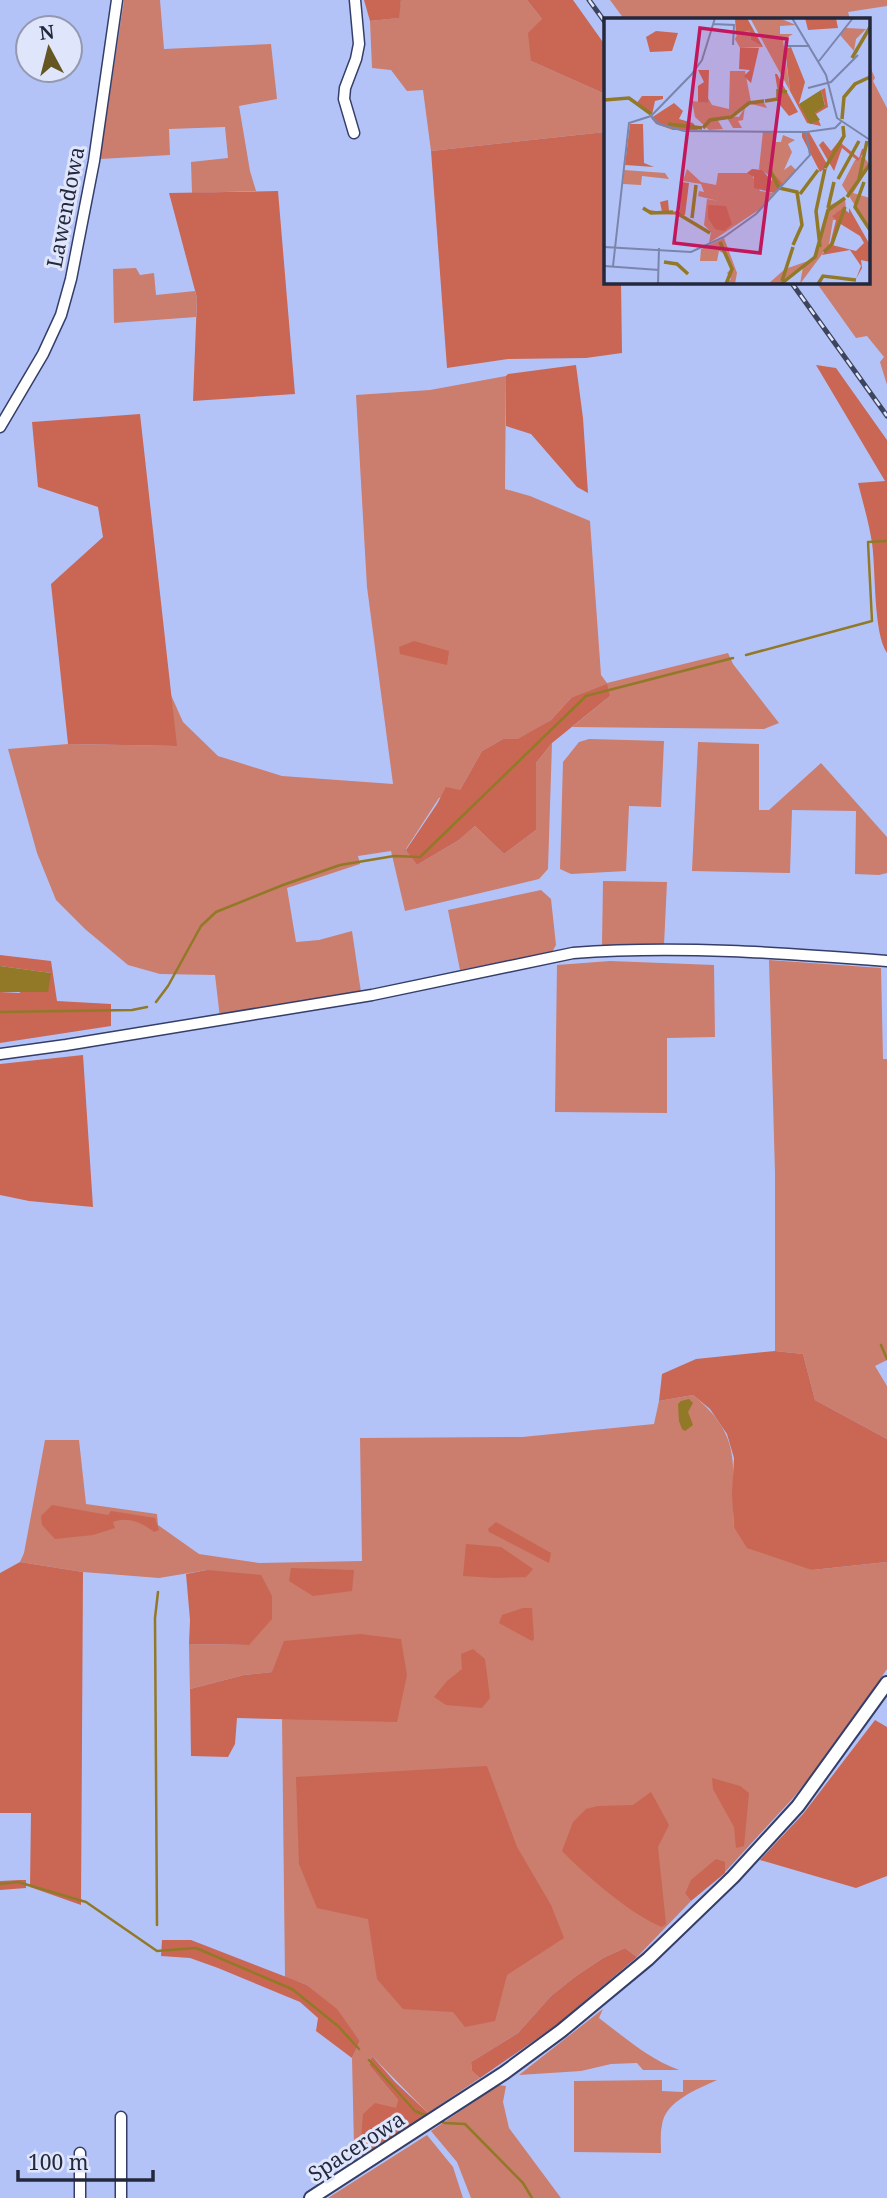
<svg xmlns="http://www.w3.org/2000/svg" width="887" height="2198" font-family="'Noto Serif',serif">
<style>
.green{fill:#cb7d6e}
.forest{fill:#c96754}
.water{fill:#917927}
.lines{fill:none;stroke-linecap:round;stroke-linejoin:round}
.stream{stroke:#917927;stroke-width:2.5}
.minor-casing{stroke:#343e69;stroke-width:13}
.tertiary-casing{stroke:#343e69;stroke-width:16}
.minor{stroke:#fff;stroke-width:10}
.tertiary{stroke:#fff;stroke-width:12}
.rail-casing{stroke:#3d445e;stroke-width:5}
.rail{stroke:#dfe5fb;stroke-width:2.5;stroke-dasharray:8;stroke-linecap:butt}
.labels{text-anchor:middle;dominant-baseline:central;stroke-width:6;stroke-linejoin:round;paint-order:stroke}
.street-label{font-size:21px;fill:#23283c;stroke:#dfe5fb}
.inset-river{fill:none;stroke:#917927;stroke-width:3.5}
.inset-road{fill:none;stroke:#7a85ac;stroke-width:2}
.view{fill:#c2185b;fill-opacity:0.15;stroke:#c2185b;stroke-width:3.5}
.inset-edge{fill:none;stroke:#23283c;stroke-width:3.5}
</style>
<rect width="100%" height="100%" fill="#b4c3f7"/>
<!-- green -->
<path class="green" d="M124 0H160L164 49 271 44 277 99 239 106 250 171 256 191 192 193 191 162 228 158 225 127 169 129 170 155 100 159Z
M401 0H527L542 19 531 61 605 94V132L431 151 423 90 407 91 391 70 372 68 370 21 398 18Z
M610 0H887V6L848 12 850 19H624Z
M868 62 875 78 873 81 887 108V385L880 362 884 357 867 336 856 338 816 282H868Z
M136 268 140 275 154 273 156 295 195 291 197 298 196 317 114 323 113 269Z
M506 376 505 489 530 496 590 521 601 675 607 683 728 653 733 664 779 723 764 729 572 727 610 696 571 698 551 720 518 740 503 739 482 751 460 790 439 798 406 849 417 865 459 840 475 826 504 854 536 830V763L552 743 548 869 539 879 405 911 391 851 358 856 360 864 287 888 296 942 319 940 352 931 361 992 220 1018 215 975 160 974 128 965 85 929 56 900 37 853 8 749 68 744 176 746 171 695 183 722 218 756 282 776 393 784 367 587 356 395 430 390Z
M589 739 664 741 661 807 629 806 626 871 571 874 560 869 563 762 579 742Z
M698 742 759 744V810H769L821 763 887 837V873L879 875 855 874 856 811 792 810 790 873 692 871Z
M603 881 667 882 664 945H602Z
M541 890 551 899 556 945 552 952 460 970 448 910Z
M769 960 881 968 883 1059H887V1360L875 1366 887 1386V1439L815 1400 803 1354 775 1351V1173Z
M610 961 714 965 715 1037 667 1038V1113L555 1112 557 965Z
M693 1395C746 1439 730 1466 734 1527L812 1570 887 1562V1669L834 1747 793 1798 725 1872V1862L685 1894 691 1901 637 1957 625 1948 603 1958 576 1976 551 1996 518 2033 471 2062 472 2071 480 2078 428 2113 372 2056 369 2065 398 2100 397 2109 361 2140 368 2152 357 2158 354 2146 352 2058 360 2041 336 2009 307 1985 285 1977 282 1718 335 1720 273 1672 244 1675 190 1689V1693L189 1644 249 1645 207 1570 159 1578 83 1572 20 1562 24 1553 45 1440H79L86 1504 157 1514 158 1525 199 1554 259 1563 362 1561 360 1438 522 1437 654 1424 659 1401Z
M603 2009 599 2018C624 2037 649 2059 679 2070H643L637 2063 611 2064 581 2071 519 2075Z
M662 2080V2091L683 2092V2080H717C698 2089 665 2101 662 2125 660 2134 661 2144 661 2153L574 2152V2081Z
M498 2085 506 2086 503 2102 509 2128 561 2198H471L457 2162 431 2131Z
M427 2135 453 2167 463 2198H328Z"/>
<!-- forest -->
<path class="forest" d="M364 0H401L399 18 370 21Z
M527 0H573L605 45V94L531 61 528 33 542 19Z
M605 132V282H621L622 353 586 358 508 359 447 368 431 151Z
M278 191 295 394 193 401 197 298 169 193Z
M576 365 583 418 588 493 577 487 531 434 506 426V376L508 374Z
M816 365 836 368 887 440V653C873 632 876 571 872 543 869 523 863 503 858 483L885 481Z
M140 414 177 746 68 744 51 584 103 537 98 507 38 487 32 422Z
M414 641 449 651 447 665 400 654 399 647Z
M607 684 610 696 552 743 536 763V830L504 854 475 826 459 840 417 865 406 850 437 804 446 787 460 790 482 751 503 739H518L551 720 571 698Z
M0 955 51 961 57 1001 111 1004V1026L0 1043V992L19 993 51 973 0 966Z
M83 1055 93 1207 29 1201 0 1195V1064Z
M775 1351 803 1354 815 1400 887 1439V1562L812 1570 747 1548 734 1527 732 1494 734 1458 727 1434 710 1409 693 1395 659 1401 662 1374 696 1359Z
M52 1505 108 1515 111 1511 155 1518 159 1530 154 1532C143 1523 128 1516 113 1522L115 1528 93 1535 55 1539 42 1525 41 1516Z
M496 1522 551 1553 549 1563 489 1532 488 1529Z
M466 1544 501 1547 533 1569 526 1577 496 1578 463 1576Z
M20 1562 83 1572 81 1905 30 1887 31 1813H0V1573Z
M291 1568 354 1570 352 1591 313 1596 289 1581Z
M207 1570 261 1575 272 1596V1619L249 1645 189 1644 190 1620 186 1574Z
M523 1608H532L534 1639 532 1641 499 1623 502 1615Z
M360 1634 401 1639 407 1675 397 1722 237 1718 235 1744 228 1757 191 1756 190 1689 244 1675 272 1672 284 1641Z
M473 1649 485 1659 490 1698 482 1708 446 1705 434 1697 447 1681 462 1669 461 1654Z
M875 1720 887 1727V1876L856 1888 760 1860 803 1814Z
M487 1766 517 1847 551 1905 564 1938 507 1975 495 2021 465 2027 453 2012 403 2009 377 1979 368 1919 317 1908 299 1864 296 1777Z
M712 1778 740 1786 749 1793 744 1846 736 1848 734 1827 713 1789Z
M651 1792 669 1825 658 1847 666 1924 662 1927C633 1916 584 1874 562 1851L573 1822 586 1809 598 1806 633 1805Z
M716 1859 725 1862V1873L691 1901 685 1894 691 1880Z
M20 1880H26V1888L0 1890V1881Z
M162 1940H191L307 1985 337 2009 360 2041 352 2058 316 2031 318 2018 300 2002 218 1968 190 1958 161 1956Z
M625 1948 637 1957 554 2027 480 2078 472 2071 471 2062 518 2033 551 1996 576 1976 603 1958Z
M372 2056 395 2082 428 2113 419 2121 368 2152 361 2140 363 2114 375 2103 396 2108 398 2100 369 2065Z"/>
<!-- water -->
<path class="water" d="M0 966 51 973 48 992H0Z
M689 1399 693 1403 688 1412 693 1425 685 1431 682 1429 679 1421 678 1404 681 1401Z"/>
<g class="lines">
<!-- stream -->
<path class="stream" d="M746 655 872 621 868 542 887 541
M156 1002 168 986 201 926 216 912 283 885 340 865 394 856 420 857 586 696 733 658
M0 1012 132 1010 147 1007
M881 1345 887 1359
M0 1884 18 1882 86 1902 157 1951 196 1948 292 1989 338 2026 359 2049
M157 1925 155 1618 158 1592
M369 2060 415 2111 430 2117
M440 2121 445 2123 465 2124 523 2183 532 2198"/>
<defs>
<path id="minor" d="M354 133 344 99 345 88 356 59 359 44 355 0
M0 427 43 354 61 315 71 279 94 161 117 0
M0 1054 66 1045 372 995 573 953C677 945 783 953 887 961
M80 2198V2153
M121 2198V2117"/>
<path id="tertiary" d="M311 2198 504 2073 561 2031 648 1959 733 1877 798 1806 887 1683"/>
</defs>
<!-- minor casing -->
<use href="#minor" class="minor-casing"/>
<!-- tertiary casing -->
<use href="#tertiary" class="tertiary-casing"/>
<!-- minor -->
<use href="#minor" class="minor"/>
<!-- tertiary -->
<use href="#tertiary" class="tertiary"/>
<defs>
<path id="rail" d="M589 0 605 22
M791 282 887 416"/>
</defs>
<!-- rail casing -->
<use href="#rail" class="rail-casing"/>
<!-- rail -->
<use href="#rail" class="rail"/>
</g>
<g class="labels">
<!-- street labels -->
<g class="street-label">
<text transform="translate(65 207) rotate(-79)">Lawendowa</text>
<text transform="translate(356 2146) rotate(-33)">Spacerowa</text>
</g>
</g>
<!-- overview -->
<g transform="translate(604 18)">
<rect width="266" height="266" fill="#b4c3f7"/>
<path d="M146 0H175L192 7 176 8V16H189L179 22 186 73ZM242 10 262 11 252 21 250 33 236 17ZM136 11 145 12 147 22 159 29 136 30 131 21ZM126 53H141L147 84 159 83 163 90 143 85 125 98 135 99 141 89 139 102 134 103 138 110H129L122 98 113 101 119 111 105 112 91 99 88 83 104 85V80L108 87 125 91ZM159 113 170 115V124H177L179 117 191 122 184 126 188 134 180 152 187 147 192 152 179 166 155 151ZM259 138 266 147 249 175 266 180V211L238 167 251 142ZM83 151 97 164 112 167 114 155H147L156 173 170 175 156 191 105 225 107 214 100 207 103 181 114 183 94 178 95 173 100 174 97 166 79 163ZM20 152 61 155 65 161 38 158 37 167 19 166ZM241 180 242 191 229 197 232 202H229L225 227 196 266 199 249 179 266H164L181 251 207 242 214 231 224 188ZM120 220 133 255 131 266H121L127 261 123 255 127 251 121 236 115 233 113 243H96L97 231Z" fill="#cb7d6e"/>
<path d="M131 0H143L159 29 147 22 145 12 132 17ZM201 0H232L234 10 204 12ZM52 13 74 15 68 33 46 34 42 19ZM187 29 201 64 195 86 212 103 211 95 221 87 217 72 221 70 224 89 212 96 217 108 203 105 186 73 181 31ZM136 30H155L147 65 140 58 146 52 135 51ZM94 52H105L104 85 94 84V68L100 64ZM171 56H173L194 94 185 98 176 87ZM38 78H59V81L51 83 48 97 32 86ZM70 85 79 93 75 101 89 105 94 112H69L52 106 47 100ZM26 106H39L40 145 50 149 21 147ZM205 114 224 148 216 154 198 119V115ZM239 118 238 126 255 140 258 131 263 130 254 143 238 130 230 153 215 127 219 123 227 133ZM148 151 158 152 168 163 167 153 179 166 170 175 150 170V159L143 155ZM77 164 85 165 81 197 48 196 39 191 58 194 56 184 64 182 65 193 76 194ZM104 187 122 188 128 206 120 213 111 211 104 200ZM239 190 245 195V190L266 227V244L257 242 258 250 252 261 257 248 246 232 218 237 226 226 232 202 228 198ZM235 205 256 218 260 225 252 233 228 227Z" fill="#c96754" fill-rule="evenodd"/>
<path d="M217 72 221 88 211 95 216 102 206 106 195 86Z" fill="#917927"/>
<path class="inset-river" d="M248 40 266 9M0 82 25 80 47 96M161 83 174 81V73L183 74M238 101 240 79 251 66 266 59M64 106 98 110M99 110 106 102 127 99 145 85 160 83M221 150 240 118 239 108M166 152 175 170 193 174 198 207 189 227M234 161 255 123M255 161 263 123M260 164 251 189 266 212M196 176 214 152M243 179 266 146M39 190 47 195 69 194M224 190 230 164M71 194 106 215M88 200 92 167M116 224 128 251 122 266M216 229 212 193 221 151M220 234 228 226 241 189M60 244 73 246 84 256M178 263 189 229M177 266 211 239 224 192 241 180M214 266 219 258 252 262"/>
<path class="inset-road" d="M188 0 222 57 233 100 266 122M109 6 130 7 129 27M182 28H206M215 43 249 0M204 70 227 64 254 37M47 98 55 106 80 113 202 114M0 229 87 234 120 219 152 196 206 137 202 114 231 110 237 104M0 248 55 252M9 248 25 105 47 98 87 57 98 42 111 0M54 266 55 230"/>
<path class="view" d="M96 10 183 21 156 235 70 225Z"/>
<rect width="266" height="266" class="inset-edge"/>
</g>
<!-- north arrow -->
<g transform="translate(49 49) rotate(353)"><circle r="33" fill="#dfe5fb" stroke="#9499af" stroke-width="2"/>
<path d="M0-5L12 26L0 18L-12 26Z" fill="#645522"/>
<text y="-10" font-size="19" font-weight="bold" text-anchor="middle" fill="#23283c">N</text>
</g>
<!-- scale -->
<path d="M18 2170v10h135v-10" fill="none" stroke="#23283c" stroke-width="3.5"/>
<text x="28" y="2170" font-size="21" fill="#23283c" stroke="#dfe5fb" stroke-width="5" paint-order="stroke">100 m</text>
</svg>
